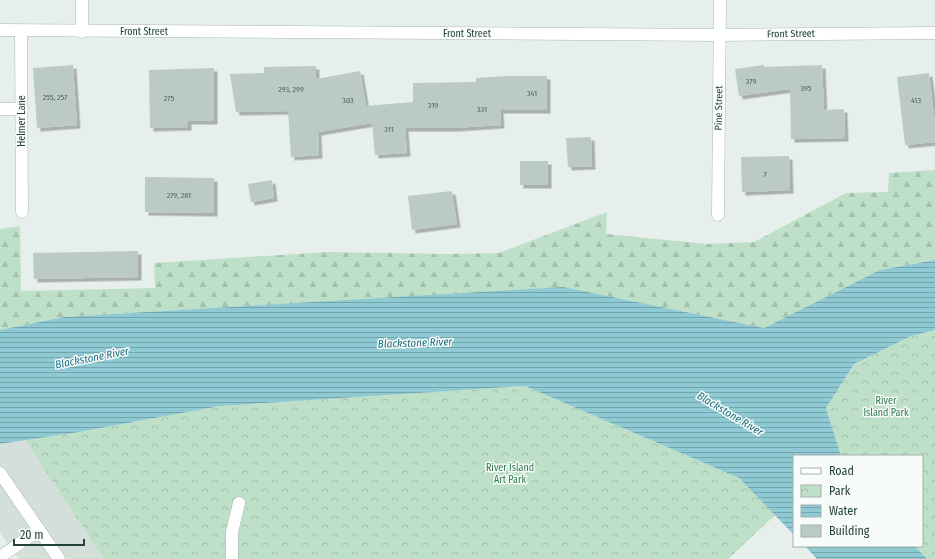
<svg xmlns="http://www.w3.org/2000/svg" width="935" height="559" font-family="'Fira Sans Condensed',sans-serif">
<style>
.built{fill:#d4dfda}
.forest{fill:url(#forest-firs)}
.park{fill:url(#park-crowns)}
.water{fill:url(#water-rules)}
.building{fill:#bbcac4;filter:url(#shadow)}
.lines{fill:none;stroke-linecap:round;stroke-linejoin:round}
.service-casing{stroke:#a8b8b2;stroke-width:13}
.minor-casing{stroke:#a8b8b2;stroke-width:13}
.tertiary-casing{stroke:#a8b8b2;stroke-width:13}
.secondary-casing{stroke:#a4bbb3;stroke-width:13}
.service{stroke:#fff;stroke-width:12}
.minor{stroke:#fff;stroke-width:12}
.tertiary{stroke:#fff;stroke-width:12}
.secondary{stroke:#fff;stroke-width:12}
.labels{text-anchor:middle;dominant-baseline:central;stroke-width:3;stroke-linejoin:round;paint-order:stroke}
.number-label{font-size:8px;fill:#4a645c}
.street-label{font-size:10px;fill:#24423a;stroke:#f7fbf9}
.park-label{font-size:10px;fill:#2d7a4b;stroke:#f7fbf9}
.water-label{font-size:11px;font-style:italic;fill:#1c6f80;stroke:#f7fbf9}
</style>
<defs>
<pattern id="forest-firs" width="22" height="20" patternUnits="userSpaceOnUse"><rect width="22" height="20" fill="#bfe0c8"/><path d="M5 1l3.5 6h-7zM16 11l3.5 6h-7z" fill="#a4c1ad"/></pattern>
<pattern id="park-crowns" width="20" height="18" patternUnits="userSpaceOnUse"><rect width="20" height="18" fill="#bfe0c8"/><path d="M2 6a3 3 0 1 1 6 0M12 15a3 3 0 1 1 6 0" fill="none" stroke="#a4c1ad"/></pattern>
<pattern id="water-rules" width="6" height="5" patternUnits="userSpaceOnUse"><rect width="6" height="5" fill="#8ec9d4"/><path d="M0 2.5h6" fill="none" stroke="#74a5ad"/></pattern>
<filter id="shadow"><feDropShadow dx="3.5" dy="3.5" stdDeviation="0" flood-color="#0004"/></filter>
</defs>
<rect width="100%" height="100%" fill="#e6efeb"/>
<!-- built -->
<path class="built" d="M25 440 63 496 104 559H19L0 533V444Z"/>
<!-- forest -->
<path class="forest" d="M935 170V260L880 270 764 328 563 287 448 295 64 317 0 330V229L20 226 21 291 155 288 154 263 329 252 448 254 499 253 607 212 606 234 707 244 754 242 846 193 888 192 889 173Z"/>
<!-- park -->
<path class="park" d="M935 330V559H927L915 546H922V456H841L826 408 854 364 911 336Z
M525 386 739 478 775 515 728 559H104L25 440 79 432 220 406Z"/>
<!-- water -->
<path class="water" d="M935 260V330L911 336 854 364 826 408 841 456H794V535L739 478 525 386 220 406 79 432 0 444V330L64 317 563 287 764 328 880 270Z
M805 546H915L927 559H817Z"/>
<!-- building -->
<path class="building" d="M73 65 77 125 37 128 33 68Z
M764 65V67L822 65 824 110 844 109 845 138 791 139 790 89 739 96 735 69Z
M316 66V79L360 71 366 106 413 102V83L476 82V78L507 76H547V110H500L501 125 454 128H405L407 153 375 155 372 123 318 132 319 155 291 157 288 111 236 112 230 74 264 73V67Z
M214 68V121H188V127L150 128 149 70Z
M929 73 935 123V142L905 145 897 77Z
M591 137 592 166 568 167 566 138Z
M789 156 790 190 742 192 741 157Z
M520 161H548V185H520Z
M145 177 214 178V213L145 212Z
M272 180 274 198 251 202 248 184Z
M452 191 457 224 412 230 408 196Z
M138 251V277L34 279 33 253Z"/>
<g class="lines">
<defs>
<path id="service" d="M0 109H22
M232 559V532L239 503"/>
<path id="minor" d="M21 31 22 212
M82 32V0
M718 215 720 0
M0 557 39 530"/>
<path id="tertiary" d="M0 30 720 35 935 33"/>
<path id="secondary" d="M0 473 59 559"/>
</defs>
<!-- service casing -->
<use href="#service" class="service-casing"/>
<!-- minor casing -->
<use href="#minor" class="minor-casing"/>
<!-- tertiary casing -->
<use href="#tertiary" class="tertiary-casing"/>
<!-- secondary casing -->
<use href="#secondary" class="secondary-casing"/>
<!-- service -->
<use href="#service" class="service"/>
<!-- minor -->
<use href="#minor" class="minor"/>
<!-- tertiary -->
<use href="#tertiary" class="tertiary"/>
<!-- secondary -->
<use href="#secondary" class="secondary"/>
</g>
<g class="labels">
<!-- number labels -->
<g class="number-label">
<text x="751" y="81">379</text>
<text x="806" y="88">395</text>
<text x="291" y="89">293, 299</text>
<text x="532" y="93">341</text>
<text x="55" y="97">255, 257</text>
<text x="169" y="98">275</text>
<text x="348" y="100">303</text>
<text x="916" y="100">413</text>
<text x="433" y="105">319</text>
<text x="482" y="109">331</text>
<text x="389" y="129">311</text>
<text x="765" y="174">7</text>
<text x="179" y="195">279, 281</text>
</g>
<!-- street labels -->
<g class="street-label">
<text x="144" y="32">Front Street</text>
<text x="467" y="34">Front Street</text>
<text transform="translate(791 34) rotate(-1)">Front Street</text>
<text transform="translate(719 108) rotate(-89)">Pine Street</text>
<text transform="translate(22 121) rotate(-90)">Helmer Lane</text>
</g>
<!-- park labels -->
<g class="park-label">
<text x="886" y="401">River<tspan x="886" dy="12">Island Park</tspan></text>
<text x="510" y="468">River Island<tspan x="510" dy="12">Art Park</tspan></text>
</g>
<!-- water labels -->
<g class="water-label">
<text transform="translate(415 343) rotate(-2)">Blackstone River</text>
<text transform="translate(92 358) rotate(-11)">Blackstone River</text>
<text transform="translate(730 414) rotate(31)">Blackstone River</text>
</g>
</g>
<!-- legend -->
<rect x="793" y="455" width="130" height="92" fill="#f7fbf9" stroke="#a3b1ad"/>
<rect x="801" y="468" width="20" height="6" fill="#ffffff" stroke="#a3b1ad"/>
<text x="829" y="475" font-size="12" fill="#24423a">Road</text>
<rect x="801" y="485" width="20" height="12" fill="url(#park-crowns)" stroke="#a3b1ad"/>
<text x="829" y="495" font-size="12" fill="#24423a">Park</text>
<rect x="801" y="505" width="20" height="12" fill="url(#water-rules)" stroke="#a3b1ad"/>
<text x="829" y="515" font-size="12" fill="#24423a">Water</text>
<rect x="801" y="525" width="20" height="12" fill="#bbcac4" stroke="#a3b1ad"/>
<text x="829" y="535" font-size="12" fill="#24423a">Building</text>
<!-- scale -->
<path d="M14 539v6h70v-6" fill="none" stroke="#24423a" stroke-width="2"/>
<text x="20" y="539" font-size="12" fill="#24423a" stroke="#f7fbf9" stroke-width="3" paint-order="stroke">20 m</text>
</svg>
